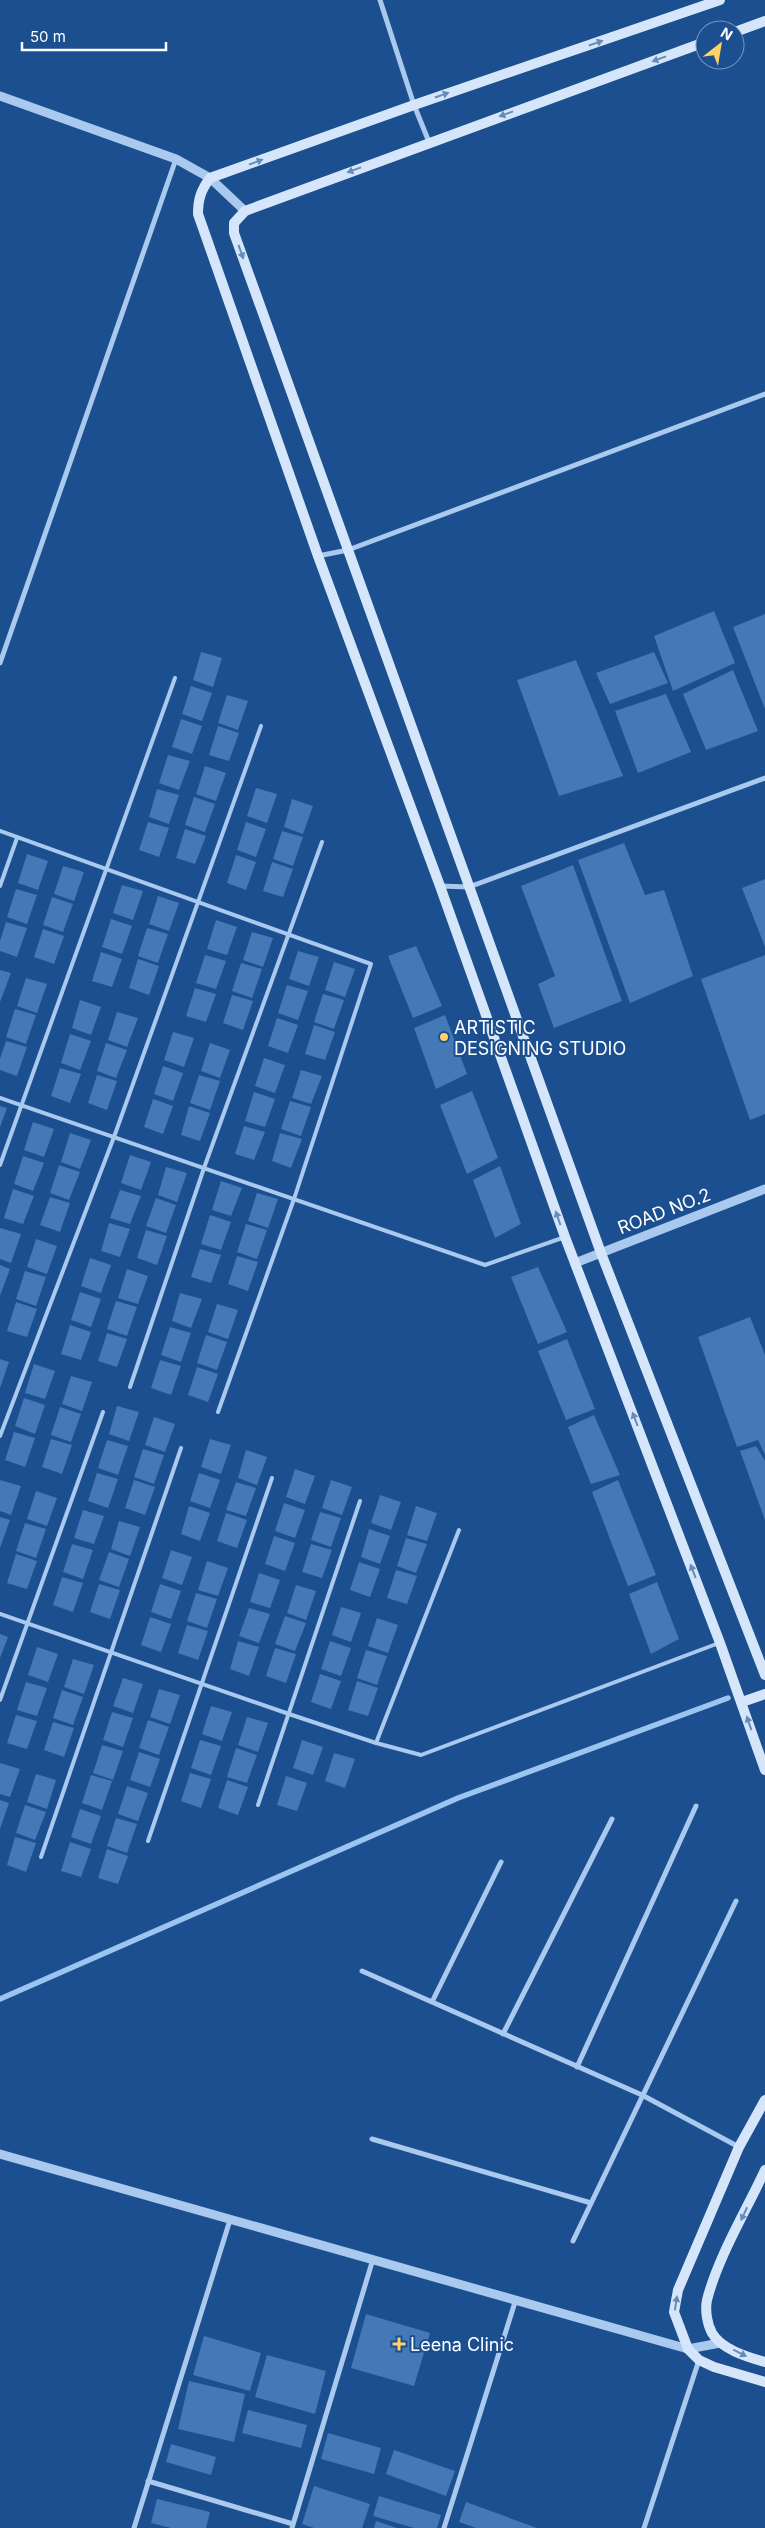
<svg xmlns="http://www.w3.org/2000/svg" width="765" height="2528" font-family="Inter,sans-serif">
<style>
.lines{fill:none;stroke-linecap:round;stroke-linejoin:round}
.stream{stroke:#9cc4f0;stroke-width:5.5}
.building{fill:#4478b7}
.service{stroke:#a9c9ee;stroke-width:4}
.minor{stroke:#a9c9ee;stroke-width:5}
.tertiary{stroke:#a9c9ee;stroke-width:9}
.secondary{stroke:#d6e6fa;stroke-width:10}
.oneway{fill:#668bba}
.poi-dot{fill:#ffd166;stroke:#1b4f8f;stroke-width:2}
.labels{text-anchor:middle;dominant-baseline:central;stroke-width:4;stroke-linejoin:round;paint-order:stroke}
.poi-label{font-size:18px;fill:#fff;stroke:#1b4f8f;text-anchor:start}
.street-label{font-size:18px;fill:#fff;stroke:#1b4f8f}
</style>
<rect width="100%" height="100%" fill="#1b4f8f"/>
<g class="lines">
<!-- stream -->
<path class="stream" d="M0 1999 458 1798 728 1698"/>
</g>
<!-- building -->
<path class="building" d="M714 611 735 663 673 691 654 636Z
M765 614V709L733 627Z
M201 652 222 658 213 687 193 680Z
M654 652 668 683 610 704 596 673Z
M576 660 623 776 559 796 517 680Z
M733 670 758 731 706 750 683 694Z
M191 686 212 693 202 721 182 714Z
M666 694 691 752 638 773 615 711Z
M227 695 248 701 238 730 218 723Z
M181 719 202 726 192 754 172 747Z
M218 726 239 733 229 761 209 755Z
M168 755 190 761 179 790 159 783Z
M205 766 226 773 216 801 196 794Z
M256 788 277 794 267 823 247 816Z
M157 789 179 795 169 824 149 817Z
M194 797 215 804 205 832 185 825Z
M292 799 313 806 303 834 284 827Z
M148 822 169 828 159 857 139 850Z
M246 822 266 829 256 857 237 850Z
M185 829 206 836 195 864 176 858Z
M282 831 303 837 293 866 273 859Z
M624 843 645 895 664 890 693 976 630 1003 578 860Z
M27 854 48 861 38 890 18 883Z
M236 855 256 862 246 890 227 883Z
M272 862 293 869 283 897 263 891Z
M573 865 622 1001 554 1028 538 984 555 976 521 886Z
M63 866 84 872 74 901 54 894Z
M765 879V947L742 888Z
M122 885 143 891 133 920 113 913Z
M16 889 37 895 27 924 7 917Z
M158 896 179 903 169 931 149 924Z
M52 897 73 904 63 932 43 925Z
M111 919 132 926 122 954 102 947Z
M216 920 237 927 227 955 207 949Z
M6 922 27 928 17 957 0 951V941Z
M147 928 168 934 158 963 138 956Z
M43 929 64 936 54 964 34 957Z
M252 932 273 938 263 967 243 960Z
M416 946 442 1006 413 1018 388 956Z
M298 951 319 957 309 986 289 979Z
M101 952 122 959 112 987 92 981Z
M205 955 226 961 216 989 196 983Z
M765 955V1114L750 1120 701 979Z
M138 959 159 966 149 995 129 988Z
M334 962 355 969 345 997 325 990Z
M241 963 262 969 252 998 232 991Z
M0 970 11 973 0 1002Z
M26 978 47 984 37 1013 17 1006Z
M287 985 308 991 298 1020 278 1013Z
M195 988 216 994 206 1022 186 1016Z
M323 994 344 1000 334 1029 314 1022Z
M232 995 253 1001 243 1030 223 1023Z
M80 1000 101 1007 91 1035 72 1028Z
M15 1009 36 1015 26 1044 6 1037Z
M117 1012 138 1018 127 1047 108 1040Z
M445 1015 467 1074 436 1089 414 1028Z
M277 1018 298 1025 288 1053 268 1046Z
M314 1025 335 1032 325 1060 305 1054Z
M173 1032 194 1038 184 1067 164 1060Z
M70 1034 91 1041 80 1070 61 1063Z
M6 1041 27 1047 17 1076 0 1070V1059Z
M106 1043 127 1050 116 1078 97 1071Z
M210 1043 230 1050 220 1078 201 1071Z
M264 1058 285 1065 275 1093 255 1086Z
M163 1066 183 1073 173 1101 154 1094Z
M60 1068 81 1074 70 1103 51 1096Z
M301 1070 322 1076 311 1104 292 1098Z
M97 1075 117 1081 107 1110 88 1103Z
M199 1075 220 1081 210 1110 190 1103Z
M472 1091 498 1158 467 1174 440 1105Z
M254 1092 275 1099 265 1127 245 1121Z
M153 1099 173 1106 163 1134 144 1127Z
M290 1101 311 1107 301 1136 281 1129Z
M0 1106 7 1108 0 1127Z
M189 1106 210 1113 200 1141 181 1135Z
M33 1122 54 1129 44 1157 24 1150Z
M244 1126 265 1132 254 1160 235 1154Z
M70 1133 91 1140 80 1169 61 1162Z
M280 1133 302 1139 291 1168 272 1161Z
M130 1155 151 1162 141 1190 121 1183Z
M23 1156 44 1163 33 1191 14 1184Z
M59 1165 80 1172 69 1200 50 1193Z
M500 1166 521 1224 495 1238 473 1180Z
M166 1167 187 1173 177 1202 158 1195Z
M221 1181 242 1188 231 1216 212 1210Z
M13 1189 34 1196 23 1224 4 1218Z
M120 1190 141 1196 130 1224 110 1218Z
M257 1193 278 1199 268 1228 248 1221Z
M50 1197 70 1203 60 1232 40 1225Z
M156 1198 176 1205 166 1233 146 1226Z
M210 1215 231 1222 221 1250 201 1244Z
M109 1223 130 1229 120 1257 101 1251Z
M246 1224 267 1230 257 1259 237 1252Z
M0 1228 21 1234 11 1263 0 1259Z
M146 1230 167 1236 157 1265 137 1258Z
M36 1239 57 1246 47 1274 27 1267Z
M200 1249 221 1255 211 1283 191 1277Z
M237 1256 258 1262 248 1291 228 1284Z
M90 1258 111 1265 101 1293 81 1286Z
M0 1265 10 1269 0 1296Z
M538 1267 567 1332 538 1344 511 1277Z
M127 1269 148 1276 138 1304 118 1298Z
M25 1271 46 1277 36 1306 16 1299Z
M80 1292 101 1299 91 1327 71 1320Z
M180 1293 202 1299 191 1328 172 1321Z
M116 1301 137 1307 127 1336 107 1329Z
M16 1302 37 1309 27 1337 7 1331Z
M217 1304 238 1310 228 1339 208 1332Z
M750 1317 765 1355V1455L758 1440 737 1447 698 1337Z
M70 1325 91 1332 81 1360 61 1354Z
M170 1327 191 1333 181 1362 161 1355Z
M107 1333 127 1339 117 1367 98 1361Z
M206 1335 227 1342 217 1370 197 1363Z
M567 1339 595 1409 566 1420 538 1351Z
M0 1359 9 1362 0 1388Z
M160 1360 181 1366 171 1395 151 1388Z
M34 1364 55 1371 45 1399 25 1393Z
M197 1367 218 1374 208 1402 188 1395Z
M71 1376 92 1382 82 1411 62 1404Z
M24 1398 45 1405 35 1434 15 1426Z
M117 1406 139 1412 129 1441 109 1434Z
M60 1407 81 1414 71 1442 51 1435Z
M594 1415 620 1475 591 1484 568 1427Z
M154 1417 175 1424 165 1452 145 1445Z
M14 1432 35 1438 25 1467 5 1460Z
M51 1439 72 1445 62 1474 42 1467Z
M210 1439 231 1445 221 1474 201 1467Z
M107 1440 128 1446 118 1475 98 1468Z
M756 1446 765 1461V1520L740 1451Z
M143 1449 164 1455 154 1484 134 1477Z
M246 1450 267 1457 257 1485 238 1478Z
M295 1469 315 1476 305 1504 286 1497Z
M97 1473 118 1479 108 1508 88 1501Z
M199 1473 220 1480 210 1508 190 1501Z
M0 1480 21 1486 11 1515 0 1511Z
M134 1480 155 1487 145 1515 125 1508Z
M331 1480 352 1487 342 1515 322 1508Z
M618 1480 656 1575 628 1586 592 1492Z
M236 1482 256 1488 246 1516 226 1510Z
M36 1491 57 1498 47 1526 27 1519Z
M380 1495 401 1502 391 1530 371 1523Z
M284 1503 305 1510 295 1538 275 1531Z
M189 1506 210 1513 200 1541 181 1534Z
M416 1506 437 1513 427 1541 407 1535Z
M83 1510 104 1516 94 1544 74 1538Z
M320 1512 341 1518 331 1547 311 1540Z
M226 1513 247 1520 237 1548 217 1541Z
M0 1517 10 1520 0 1548Z
M119 1521 140 1527 130 1556 111 1549Z
M25 1523 46 1529 36 1558 16 1551Z
M369 1529 390 1536 380 1564 361 1557Z
M274 1536 295 1543 285 1571 265 1564Z
M406 1538 427 1544 416 1573 397 1566Z
M72 1544 93 1550 83 1579 63 1572Z
M311 1544 332 1550 322 1578 302 1572Z
M171 1550 192 1557 182 1585 162 1578Z
M109 1552 129 1559 119 1587 99 1580Z
M16 1554 37 1561 27 1589 7 1583Z
M207 1561 228 1568 218 1596 198 1590Z
M359 1562 380 1569 370 1597 350 1590Z
M396 1570 417 1576 407 1604 387 1598Z
M259 1573 280 1580 270 1608 250 1602Z
M62 1577 83 1583 73 1612 53 1605Z
M657 1582 679 1639 651 1654 629 1594Z
M99 1584 120 1590 110 1619 90 1612Z
M160 1584 181 1591 171 1619 151 1612Z
M296 1585 316 1591 306 1620 287 1613Z
M196 1593 217 1599 207 1628 187 1621Z
M341 1607 361 1613 351 1642 332 1635Z
M249 1608 270 1614 259 1643 239 1636Z
M285 1616 306 1623 295 1651 275 1644Z
M150 1617 171 1624 161 1652 141 1645Z
M377 1618 398 1625 388 1653 368 1646Z
M187 1625 208 1631 198 1660 178 1653Z
M0 1634 8 1637 0 1658Z
M238 1641 259 1647 249 1676 230 1669Z
M330 1641 351 1648 341 1676 321 1669Z
M37 1647 58 1654 48 1682 28 1675Z
M275 1648 296 1654 286 1683 266 1676Z
M366 1650 387 1656 377 1685 357 1678Z
M73 1659 94 1665 84 1694 64 1687Z
M320 1674 341 1681 331 1709 311 1702Z
M123 1678 143 1684 133 1713 113 1706Z
M357 1681 378 1688 368 1716 348 1710Z
M26 1682 47 1688 37 1716 17 1710Z
M159 1689 180 1695 170 1724 150 1717Z
M62 1690 83 1697 73 1725 53 1718Z
M211 1706 232 1712 222 1741 202 1734Z
M112 1712 133 1718 123 1747 103 1740Z
M16 1715 37 1721 27 1749 7 1743Z
M247 1717 268 1723 258 1752 238 1745Z
M148 1720 169 1727 159 1755 139 1748Z
M53 1722 74 1728 64 1757 44 1750Z
M200 1740 221 1746 211 1775 191 1768Z
M302 1740 323 1747 313 1775 293 1768Z
M102 1745 123 1751 113 1780 93 1773Z
M236 1748 257 1755 247 1783 227 1777Z
M139 1752 160 1759 150 1787 130 1780Z
M334 1753 355 1759 345 1788 325 1781Z
M0 1763 20 1769 10 1797 0 1794Z
M190 1773 211 1779 201 1808 181 1801Z
M36 1774 56 1780 47 1809 27 1802Z
M91 1775 112 1781 102 1810 82 1803Z
M286 1776 307 1783 297 1811 277 1805Z
M227 1780 248 1787 238 1815 218 1808Z
M127 1786 148 1793 138 1821 118 1814Z
M0 1800 9 1803 0 1829Z
M25 1805 46 1812 35 1840 16 1833Z
M80 1809 101 1816 91 1844 71 1837Z
M116 1818 137 1824 127 1853 107 1846Z
M15 1837 36 1843 26 1872 7 1865Z
M70 1842 91 1849 81 1877 61 1871Z
M107 1849 128 1856 118 1884 98 1878Z
M366 2314 430 2333 414 2386 351 2368Z
M204 2336 261 2353 250 2391 193 2375Z
M267 2355 326 2371 315 2414 255 2397Z
M189 2381 245 2394 234 2442 178 2429Z
M248 2410 307 2425 301 2448 242 2433Z
M328 2433 381 2448 374 2474 321 2459Z
M171 2444 216 2457 211 2475 166 2462Z
M394 2450 455 2471 446 2496 386 2474Z
M314 2486 370 2504 362 2528H314L302 2524Z
M379 2496 441 2515 437 2528H414L373 2516Z
M157 2499 210 2512 206 2528H171L151 2523Z
M466 2502 537 2528H476L459 2522Z
M376 2521 397 2528H374Z"/>
<g class="lines">
<!-- service -->
<path class="service" d="M0 831 371 964 294 1199 218 1412
M0 886 17 838
M0 1098 485 1265 565 1237
M0 1165 175 678
M130 1387 204 1168 322 842
M0 1436 114 1137 261 726
M0 1614 289 1714 376 1743 421 1755 719 1643
M0 1700 103 1412
M376 1743 459 1530
M258 1805 360 1501
M148 1841 272 1478
M41 1857 181 1448"/>
<!-- minor -->
<path class="minor" d="M380 0 414 105 429 142
M318 556 348 550 765 394
M0 663 176 159
M440 886 469 887 765 778
M362 1971 642 2095 739 2147
M432 2002 501 1862
M503 2034 612 1819
M577 2067 696 1806
M372 2139 591 2203
M573 2241 736 1901
M148 2481 293 2524
M134 2528 230 2220
M292 2528 373 2259
M444 2528 516 2299
M644 2528 699 2360"/>
<!-- tertiary -->
<path class="tertiary" d="M0 96 176 159 210 178 245 211
M575 1263 765 1189
M0 2154 688 2349 720 2343"/>
<!-- secondary -->
<path class="secondary" d="M720 0 414 105 210 178C201 190 198 199 198 214L318 556 440 886 565 1237 720 1643 765 1770
M735 32 765 21
M705 42 245 211 234 223V233L601 1253 765 1675
M742 1702 765 1694
M765 2100 739 2147 678 2290 674 2312 688 2349 699 2360 714 2367 765 2382
M765 2170C746 2211 718 2257 707 2300 705 2310 707 2324 712 2333 722 2350 748 2357 765 2362"/>
</g>
<!-- one-way arrows -->
<defs><path id="oneway-solid" d="M-6-.8H1V-3.2L6.5 0L1 3.2V.8H-6Z" transform="scale(1.25)"/></defs>
<g class="oneway">
<use href="#oneway-solid" transform="translate(596 43) rotate(-19)"/>
<use href="#oneway-solid" transform="translate(659 59) rotate(160)"/>
<use href="#oneway-solid" transform="translate(442 95) rotate(-19)"/>
<use href="#oneway-solid" transform="translate(506 114) rotate(160)"/>
<use href="#oneway-solid" transform="translate(256 162) rotate(-20)"/>
<use href="#oneway-solid" transform="translate(354 170) rotate(160)"/>
<use href="#oneway-solid" transform="translate(241 252) rotate(70)"/>
<use href="#oneway-solid" transform="translate(558 1218) rotate(-109)"/>
<use href="#oneway-solid" transform="translate(635 1419) rotate(-111)"/>
<use href="#oneway-solid" transform="translate(693 1571) rotate(-111)"/>
<use href="#oneway-solid" transform="translate(749 1723) rotate(-109)"/>
<use href="#oneway-solid" transform="translate(744 2214) rotate(115)"/>
<use href="#oneway-solid" transform="translate(676 2303) rotate(-81)"/>
<use href="#oneway-solid" transform="translate(740 2353) rotate(27)"/>
</g>
<!-- markers -->
<g class="poi-dot">
<circle cx="444" cy="1037" r="5"/>
<path d="M396.5 2336.5h5v5h5v5h-5v5h-5v-5h-5v-5h5z"/>
</g>
<g class="labels">
<!-- poi labels -->
<g class="poi-label">
<text x="454" y="1027">ARTISTIC<tspan x="454" dy="21">DESIGNING STUDIO</tspan></text>
<text x="410" y="2344">Leena Clinic</text>
</g>
<!-- street labels -->
<g class="street-label">
<text transform="translate(664 1211) rotate(-21)">ROAD NO.2</text>
</g>
</g>
<!-- north arrow -->
<g transform="translate(720 45) rotate(31)"><circle r="24" fill="#1b4f8f" stroke="#7695bc"/>
<path d="M0-4L9 19L0 12L-9 19Z" fill="#ffd166"/>
<text y="-8" font-size="14" font-weight="bold" text-anchor="middle" fill="#ffffff">N</text>
</g>
<!-- scale -->
<path d="M22 42v8h144v-8" fill="none" stroke="#ffffff" stroke-width="2.5"/>
<text x="30" y="42" font-size="15" fill="#ffffff" stroke="#1b4f8f" stroke-width="4" paint-order="stroke">50 m</text>
</svg>
